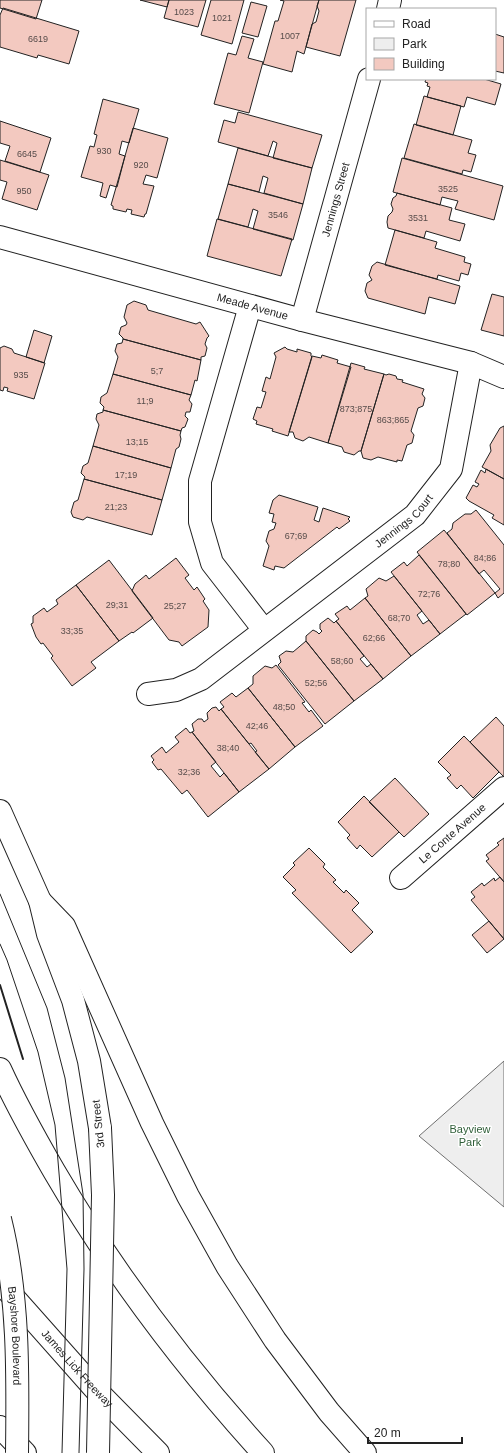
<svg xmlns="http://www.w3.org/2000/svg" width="504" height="1453" font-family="Arial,sans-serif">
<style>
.green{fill:#eee;stroke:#6f6f6f}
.building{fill:#f3c9c0;stroke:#222}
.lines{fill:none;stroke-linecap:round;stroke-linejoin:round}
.street-casing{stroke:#222;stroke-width:24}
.primary-casing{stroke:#222;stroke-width:24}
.highway-casing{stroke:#222;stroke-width:24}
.street{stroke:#fff;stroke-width:22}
.primary{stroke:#fff;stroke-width:22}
.highway{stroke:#fff;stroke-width:22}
.tram{stroke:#222;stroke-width:1}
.primary-bridge-casing{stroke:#222;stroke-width:24;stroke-linecap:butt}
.primary-bridge{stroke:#fff;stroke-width:22}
.wall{stroke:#222;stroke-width:2}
.labels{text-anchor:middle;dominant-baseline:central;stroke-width:3;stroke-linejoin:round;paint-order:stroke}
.number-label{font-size:9px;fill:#564c4a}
.street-label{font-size:11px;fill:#222;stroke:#fff}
.park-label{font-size:11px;fill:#2f5e38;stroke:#fff}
</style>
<rect width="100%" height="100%" fill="#fff"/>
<!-- green -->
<path class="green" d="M504 1061V1207L419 1136Z"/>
<!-- building -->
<path class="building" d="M0 0H42L36 19 0 8Z
M140 0H169L167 7Z
M169 0H206L198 27 164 18Z
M211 0H244L232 44 201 35Z
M280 0H319L304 54 297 51 292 72 263 64 275 21H278L284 1Z
M319 0H356L340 56 306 47 312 24 316 22 319 11 317 6Z
M251 2 267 6 258 37 242 33Z
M3 8 79 31 69 64 38 55 37 58 0 47V15Z
M495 34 504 37V73L495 71Z
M242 36 254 39 248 58 263 62 249 113 214 104 228 53 236 55Z
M426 79H484L501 84 495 105 467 97 464 107 427 97 430 87 427 86 428 83 425 82Z
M424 96 461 106 453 135 416 125Z
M103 99 139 109 129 143 122 141 119 154 125 156 117 187 110 185 106 198 100 196 103 183 81 177 90 146 94 147 97 135 94 134Z
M238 112 322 135 312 168 273 158 277 143 273 141 268 156 218 142 224 120 235 123Z
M0 121 51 138 40 172 5 161 10 146 0 143Z
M414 124 472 140 468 153 476 155 471 172 463 170 462 174 404 158Z
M133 128 168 138 157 178 146 175 143 184 154 186 146 214H145L144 217 131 214 132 210 127 209 126 212 113 209V206L111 205Z
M238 148 312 168 303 204 264 193 268 178 263 176 259 192 228 184Z
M402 158 503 186 494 220 455 209 458 201 442 197 440 205 393 192Z
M0 160 49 175 37 210 2 199 7 182 0 180Z
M228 184 303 204 293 240 253 229 258 211 253 209 248 227 218 219Z
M397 193 452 208 449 220 465 224 460 241 426 231 424 238 388 228 387 222 388 216 392 212 393 209 391 204 393 198 396 196Z
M217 219 292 239 281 276 207 256Z
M395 230 437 242 435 248 465 257 464 262 471 264 468 275 461 273 459 281 438 275 437 279 385 265Z
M377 262 460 286 455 304 429 297 425 314 368 298 365 291 367 283 372 280 369 275 372 266Z
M492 294 504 297V336L481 330Z
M134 301 146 305 148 310 196 324 200 322 209 336 207 338 205 344 207 348 205 356 201 357V360L123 339V338L119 334 121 327 126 325 127 323 124 317 127 305Z
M34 330 52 336 44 363 26 357Z
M123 339 201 360 197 381 195 380 191 395 113 374 118 357 115 351 117 344 122 343Z
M4 346 12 349 14 353 45 363 34 399 7 391 8 388 4 387 3 391 0 390V348Z
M285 347 287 349 297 352V349L311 353V356L312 357 288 436 272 431 273 429 256 424 257 421 253 419 257 407 261 408 266 392 262 391 266 377 270 379 276 357 274 353Z
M322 355 338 360 337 363 351 367 328 443 309 437 303 441 295 438 293 432H289L312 356 321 358Z
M351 363 365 367 364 369 384 374 361 451H359L354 455 344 452 342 447 328 443Z
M113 374 191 395 189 400 192 404 190 412H186L185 416 188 419 185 427 182 428 181 431 103 410 104 407 100 403 101 397 107 393Z
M384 374 386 375 389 374 396 376 397 379 403 380 402 382 424 389 422 394 425 398 423 406 418 408 411 431 414 435 412 443 407 445 402 461 397 460V462L378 457 371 460 363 458 361 451Z
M103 410 181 431 180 435 181 439 179 447 176 449 171 468 93 446 99 425 96 419 97 414 103 412Z
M504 426V479L482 467 491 451 490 445 500 428Z
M93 446 171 468 162 500 84 479 85 477 81 473 83 466 88 463Z
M486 469 504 479V525L492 518 494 515 469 501 466 498 473 485 477 487 479 484 475 482 481 470 485 473Z
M84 479 162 500 152 535 87 517 83 520 73 517 71 512 74 502 78 500Z
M279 495 318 507 314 520 319 522 323 508 350 517 348 519 350 521 339 529 337 527 284 568 275 566 274 570 263 566 269 546 266 541 269 531 274 529 276 523 272 522 274 514 269 513 273 500Z
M476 510 504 545V593L498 598 495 593 500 589 484 570 479 574 447 533 452 529 453 523 465 514H471Z
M444 530 495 593 467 615 417 552Z
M419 555 466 614 440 634 391 572 404 562 407 566Z
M176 558 189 575 185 578 194 590 197 587 205 599 203 601 209 610 208 627 182 646 179 642 169 640 132 591 135 584 146 575 149 579Z
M109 560 153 618 133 633 132 632 119 641 76 585Z
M394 576 422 611 417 615 423 624 429 620 440 634 411 656 365 598 368 596 366 589 379 578 386 581Z
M76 585 119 641 91 662 96 668 72 686 51 658 53 656 43 643 41 644 36 637 31 624 33 623V616L44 608 47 612 58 604 56 600Z
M365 598 411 656 383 679 336 621 339 619 335 614 347 606 350 610Z
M328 618 334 623 336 621 364 656 360 659 367 667 371 664 383 679 354 701 306 641V636L313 630 317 632 319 634 322 631 320 629V624Z
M306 641 354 701 325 724 278 665 281 662 279 656 286 651 293 652Z
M276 665 305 702 302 703 309 712 311 710 323 726 295 747 248 688 253 684V676L265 666 272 668Z
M248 688 295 747 269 769 255 752 257 751 251 743 249 744 221 709 224 707 220 702 232 693 236 697Z
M216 707 219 711 221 709 269 769 239 792 192 732 194 731 192 724 198 719H202L204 722 208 719 207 713 212 708Z
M496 717 504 726V777L470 742Z
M186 728 190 733 192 732 216 762 211 766 220 777 224 773 239 792 208 817 187 790 182 794 161 769 158 770 152 762 154 760 151 756 162 747 166 753 179 742 175 737Z
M464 736 499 772 473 798 461 785 457 789 447 778 451 775 438 762Z
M395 778 429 814 404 837 369 802Z
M364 796 399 832 372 857 360 845 357 849 347 838 350 835 338 822Z
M504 838V882L486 861 489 859 486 855 499 845 497 843Z
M309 848 325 864 323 867 336 880 333 882 344 893 346 890 359 903 352 910 373 932 351 953 292 893 296 890 283 877 295 865 293 863Z
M500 877 504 882V939L471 900 475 897 471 892 482 883 484 886 494 878 495 881Z
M489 921 504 939 487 953 472 935Z"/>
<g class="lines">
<defs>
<g id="street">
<path d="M388 9 390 0"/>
<path id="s1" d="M0 237 302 320 471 363 504 377"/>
<path d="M250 306 200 481V522L212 563 264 630"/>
<path id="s2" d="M302 320 369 79"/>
<path id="s3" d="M148 694 176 690 201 679 415 515 451 469 471 363"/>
<path id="s4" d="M401 878 504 788"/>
</g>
<path id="primary" d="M0 811 40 901 48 934 73 1000 89 1061 100 1128"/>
<g id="highway">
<path d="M40 901 64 926 152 1123 188 1196 227 1266 275 1340 329 1412 365 1453"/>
<path d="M0 1069C16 1104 35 1138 54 1171 113 1272 184 1366 263 1453"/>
<path id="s5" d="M0 1282 95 1389 158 1453"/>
<path d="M0 1427 25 1453"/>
</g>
</defs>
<!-- street casing -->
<use href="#street" class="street-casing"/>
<!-- primary casing -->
<use href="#primary" class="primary-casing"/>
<!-- highway casing -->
<use href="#highway" class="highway-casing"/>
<!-- street -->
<use href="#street" class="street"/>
<!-- primary -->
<use href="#primary" class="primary"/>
<!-- highway -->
<use href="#highway" class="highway"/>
<!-- tram -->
<path class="tram" d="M0 894 47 1008 65 1078 83 1194 84 1269 79 1453
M0 944 7 960 38 1052 55 1125 67 1269 62 1453"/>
<defs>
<g id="primary-bridge">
<path id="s6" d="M0 1219C19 1295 18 1375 17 1453"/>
<path d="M98 1453 103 1195 100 1128"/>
</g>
</defs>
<!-- primary-bridge casing -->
<use href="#primary-bridge" class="primary-bridge-casing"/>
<!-- primary-bridge -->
<use href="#primary-bridge" class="primary-bridge"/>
<!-- wall -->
<path class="wall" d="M0 985 23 1059"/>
</g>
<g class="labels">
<!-- number labels -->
<g class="number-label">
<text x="184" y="12">1023</text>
<text x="222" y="18">1021</text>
<text x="290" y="36">1007</text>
<text x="38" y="39">6619</text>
<text x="104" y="151">930</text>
<text x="27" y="154">6645</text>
<text x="141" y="165">920</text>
<text x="448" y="189">3525</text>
<text x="24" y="191">950</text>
<text x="278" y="215">3546</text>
<text x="418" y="218">3531</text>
<text x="157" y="371">5;7</text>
<text x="21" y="375">935</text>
<text x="145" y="401">11;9</text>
<text x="356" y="409">873;875</text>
<text x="393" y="420">863;865</text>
<text x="137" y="442">13;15</text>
<text x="126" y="475">17;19</text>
<text x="116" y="507">21;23</text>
<text x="296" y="536">67;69</text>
<text x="485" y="558">84;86</text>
<text x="449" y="564">78;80</text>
<text x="429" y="594">72;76</text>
<text x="117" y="605">29;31</text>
<text x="175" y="606">25;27</text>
<text x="399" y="618">68;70</text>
<text x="72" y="631">33;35</text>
<text x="374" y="638">62;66</text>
<text x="342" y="661">58;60</text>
<text x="316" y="683">52;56</text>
<text x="284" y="707">48;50</text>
<text x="257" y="726">42;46</text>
<text x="228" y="748">38;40</text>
<text x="189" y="772">32;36</text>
</g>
<!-- street labels -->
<g class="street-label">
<text stroke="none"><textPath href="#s2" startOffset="125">Jennings Street</textPath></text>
<text stroke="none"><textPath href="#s1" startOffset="262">Meade Avenue</textPath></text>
<text stroke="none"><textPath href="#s3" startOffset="313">Jennings Court</textPath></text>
<text stroke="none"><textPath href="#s4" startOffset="68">Le Conte Avenue</textPath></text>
<text transform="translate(98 1124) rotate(-96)">3rd Street</text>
<text stroke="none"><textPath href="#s6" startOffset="118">Bayshore Boulevard</textPath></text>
<text stroke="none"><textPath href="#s5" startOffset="116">James Lick Freeway</textPath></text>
</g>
<!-- park labels -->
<g class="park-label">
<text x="470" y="1129">Bayview<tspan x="470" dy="13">Park</tspan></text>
</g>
</g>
<!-- legend -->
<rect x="366" y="8" width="130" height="72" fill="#ffffff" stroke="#a7a7a7"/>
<rect x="374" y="21" width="20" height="6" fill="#ffffff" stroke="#a7a7a7"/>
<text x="402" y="28" font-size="12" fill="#222222">Road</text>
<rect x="374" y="38" width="20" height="12" fill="#eeeeee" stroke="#a7a7a7"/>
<text x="402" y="48" font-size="12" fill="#222222">Park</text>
<rect x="374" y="58" width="20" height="12" fill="#f3c9c0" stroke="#a7a7a7"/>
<text x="402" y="68" font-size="12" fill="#222222">Building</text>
<!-- scale -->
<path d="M368 1437v6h94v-6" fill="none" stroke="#222222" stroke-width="2"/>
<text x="374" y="1437" font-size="12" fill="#222222" stroke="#ffffff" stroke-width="3" paint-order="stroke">20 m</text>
</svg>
